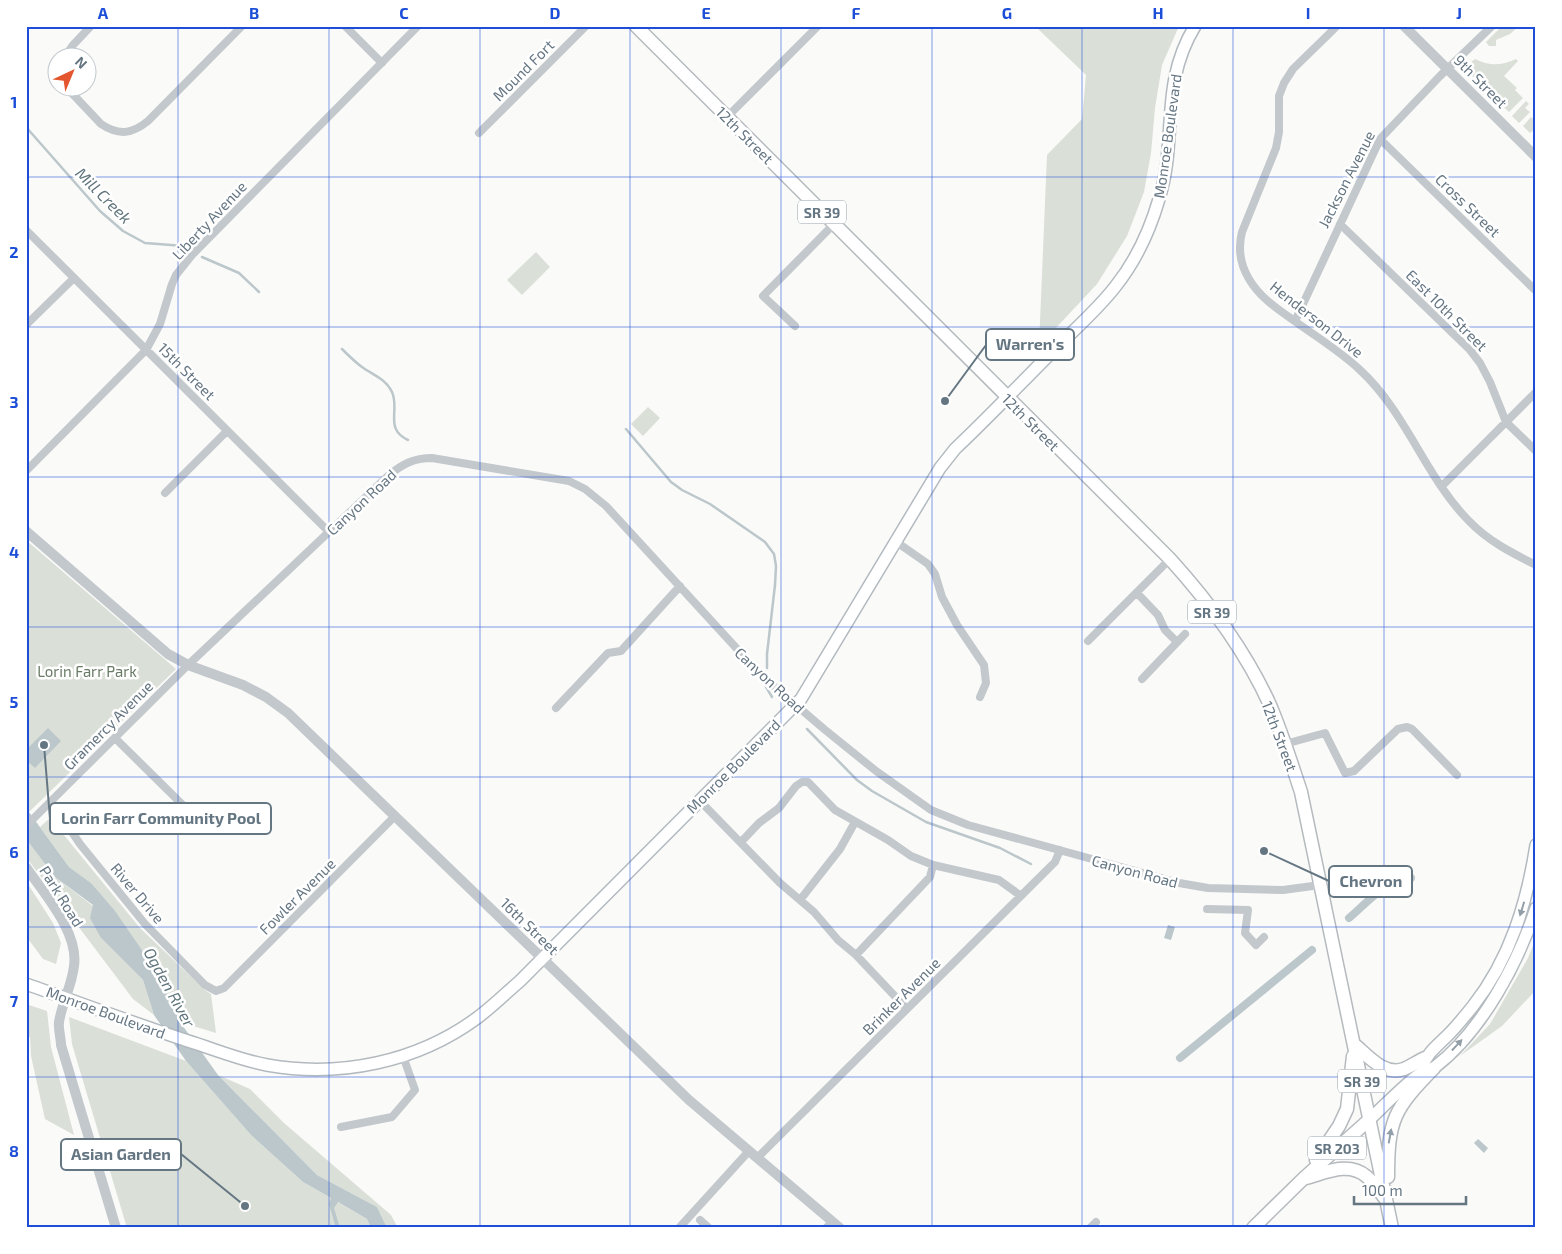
<svg xmlns="http://www.w3.org/2000/svg" width="1562" height="1254" font-family="'Exo 2',sans-serif">
<style>
.green{fill:#dadfd7}
.water{fill:#bbc7cb}
.lines{fill:none;stroke-linecap:round;stroke-linejoin:round}
.stream{stroke:#bbc7cb;stroke-width:2.5}
.canal{stroke:#bbc7cb;stroke-width:8}
.secondary-casing{stroke:#b3babf;stroke-width:14}
.primary-casing{stroke:#b5babe;stroke-width:15}
.minor{stroke:#c3c8cc;stroke-width:8}
.tertiary{stroke:#c3c8cc;stroke-width:10}
.secondary{stroke:#fff;stroke-width:11}
.primary{stroke:#fff;stroke-width:12}
.oneway{fill:#939fa8}
.grid{fill:none;stroke:#1d4ed8;stroke-width:1;stroke-opacity:0.55}
.labels{text-anchor:middle;dominant-baseline:central;stroke-width:5;stroke-linejoin:round;paint-order:stroke}
.shield{fill:#fff;stroke:#939fa8;stroke-width:1}
.shield-label{font-size:14px;font-weight:bold;fill:#657683}
.street-label{font-size:15px;fill:#657683;stroke:#fff}
.park-label{font-size:15px;fill:#687a64;stroke:#fff}
.water-label{font-size:16px;font-style:italic;fill:#60757c;stroke:#fff}
.leader{fill:none;stroke:#657683;stroke-width:2}
.callout-dot{fill:#657683;stroke:#fff;stroke-width:2}
.callout{fill:#fff;stroke:#657683;stroke-width:2}
.callout-label{font-size:16px;text-anchor:middle;font-weight:bold;fill:#657683}
.neatline{fill:none;stroke:#1d4ed8;stroke-width:2}
.grid-label{font-size:16px;text-anchor:middle;font-weight:bold;fill:#1d4ed8}
</style>
<rect width="100%" height="100%" fill="#fafaf8"/>
<!-- green -->
<path class="green" d="M1035 26H1179L1162 65 1155 108 1151 153 1144 192 1127 236 1097 284 1039 346 1047 155 1082 119 1086 75Z
M1502 26H1519L1510 34 1496 40V46H1489L1486 42Z
M1475 59C1489 66 1501 66 1516 59L1518 61 1504 76 1517 88 1515 90 1523 98 1509 112 1464 68Z
M1526 101 1529 104 1525 108 1530 112 1519 123 1512 116Z
M1531 117 1536 121V128L1530 133 1523 126Z
M536 252 550 267 522 295 507 280Z
M648 407 660 418 643 436 631 424Z
M26 540 176 669 29 812 26 808Z
M50 818 140 928 205 990 211 994 216 1033 180 1022 157 972 91 883 69 867 40 827Z
M26 839 55 877 93 906 101 938 143 980 154 1015 133 999 26 857Z
M26 881 53 923 61 943 56 964 43 959 26 936Z
M1536 938V990L1502 1026 1460 1056 1490 1024 1528 958Z
M26 1004 47 1011 51 1047 74 1135 45 1119 31 1056 30 1037 26 1036Z
M69 1017 186 1061 251 1135 303 1182 367 1219 371 1228H127L72 1044Z
M218 1075 250 1089 284 1123 391 1215 398 1228H387L377 1207 317 1175Z"/>
<!-- water -->
<path class="water" d="M48 728 61 741 35 768 26 760V750Z
M26 808 69 867 91 883 115 911 157 972 180 1022 218 1075 317 1175 377 1207 387 1228H371L367 1219 338 1202 334 1208 340 1228H336L329 1204 331 1198 303 1182 251 1135 186 1061 154 1015 143 980 101 938 90 918 93 905 55 877 26 839Z
M1168 925 1175 927 1171 940 1164 938Z
M1478 1139 1488 1148 1484 1153 1474 1143Z"/>
<g class="lines">
<!-- stream -->
<path class="stream" d="M26 127 100 211 123 231 145 243 184 246
M202 257 239 273 259 292
M342 349C348 355 355 362 362 367 373 375 386 379 392 392 400 410 384 429 408 440
M626 429 671 482 682 490 710 504 765 542 774 554 776 566 775 585 767 654V668
M765 685 772 697
M807 729 857 780 872 791 926 822 1000 848 1031 864"/>
<!-- canal -->
<path class="canal" d="M1349 918C1366 904 1388 877 1411 878
M1180 1058 1312 950"/>
<defs>
<path id="secondary" d="M26 984C80 1003 133 1023 188 1041 214 1049 240 1060 267 1065 340 1078 417 1062 477 1018 492 1007 506 993 520 981L801 699 940 468 955 449C989 417 1021 383 1054 350 1075 329 1097 310 1115 287 1135 262 1150 230 1159 199 1178 139 1159 85 1195 26
M1422 1067C1427 1053 1438 1045 1448 1035 1457 1026 1465 1016 1473 1006 1510 959 1527 903 1536 845
M1370 1119C1386 1104 1401 1088 1418 1075 1423 1071 1430 1071 1435 1067 1482 1031 1518 963 1536 908"/>
<path id="primary" d="M636 26 1170 559C1209 602 1246 652 1270 705 1282 733 1291 762 1301 792L1392 1228
M1354 1044C1368 1056 1384 1076 1404 1069 1411 1066 1418 1061 1425 1058
M1316 1160 1339 1126 1347 1109 1353 1056
M1388 1177C1388 1119 1394 1109 1434 1068
M1306 1178C1325 1173 1348 1161 1366 1176 1374 1182 1380 1192 1386 1200
M1253 1228 1304 1178 1370 1119"/>
</defs>
<!-- secondary casing -->
<use href="#secondary" class="secondary-casing"/>
<!-- primary casing -->
<use href="#primary" class="primary-casing"/>
<!-- minor -->
<path class="minor" d="M345 26 382 63
M1337 26 1293 69 1284 83 1279 96V132L1276 148 1242 232C1238 248 1240 264 1249 279 1260 298 1279 310 1296 322 1318 338 1341 352 1360 370 1406 412 1426 478 1469 521 1488 541 1512 553 1536 565
M64 58 73 45 91 26
M67 88 101 124C119 136 132 134 148 121L242 26
M727 117 818 26
M479 133 586 26
M1380 139 1536 291
M1340 224 1470 350 1480 363 1490 382 1506 422 1536 451
M26 230 329 532
M1295 321 1380 139 1440 76 1492 26
M26 325 74 278
M795 326 763 296 834 224
M26 471 146 350 160 324 172 284 176 275 192 255 418 26
M1442 486 1536 392
M165 493 227 431
M895 541 928 564 935 574 942 597 957 625 984 665 986 683 980 697
M1137 593 1158 615 1165 630 1177 642
M1088 641 1170 559
M1142 679 1185 634
M556 708 608 653 621 651 680 586
M115 738 201 823
M1285 744 1325 733 1345 773 1354 771 1398 729 1407 727 1412 729 1457 775
M699 800 780 883 814 912 838 940 856 955 907 1009
M51 801 80 844 145 924 205 985 216 991 224 988 395 816
M26 826 188 665 388 476C402 464 414 458 432 458L569 481 585 489 606 506 761 675 824 729 876 771 931 810 968 825 1179 883 1208 888 1283 890 1320 885
M741 842 759 823 779 808 796 786 802 782H808L835 810 888 840 911 856 933 865 999 880 1021 896
M800 900 840 849 855 822
M1207 909 1248 910 1245 933 1256 945 1264 937
M856 955 930 877 933 865
M341 1127 392 1117 415 1090 403 1056
M757 1158 1055 862 1060 850
M700 1220 709 1228
M679 1228 749 1151
M826 1228 832 1222
M1090 1228 1096 1222"/>
<!-- tertiary -->
<path class="tertiary" d="M1404 26 1536 157
M26 531 168 654 188 665 243 685 266 697 288 713 689 1100 840 1228
M26 867C44 894 79 932 74 966 72 985 62 1003 59 1022 58 1029 61 1038 61 1045L116 1228"/>
<!-- secondary -->
<use href="#secondary" class="secondary"/>
<!-- primary -->
<use href="#primary" class="primary"/>
</g>
<!-- one-way arrows -->
<defs><path id="oneway-solid" d="M-6-.8H1V-3.2L6.5 0L1 3.2V.8H-6Z" transform="scale(1.25)"/></defs>
<g class="oneway">
<use href="#oneway-solid" transform="translate(1522 909) rotate(107)"/>
<use href="#oneway-solid" transform="translate(1457 1045) rotate(-47)"/>
<use href="#oneway-solid" transform="translate(1390 1136) rotate(-80)"/>
</g>
<!-- grid -->
<path class="grid" d="M178 26V1228M329 26V1228M480 26V1228M630 26V1228M781 26V1228M932 26V1228M1082 26V1228M1233 26V1228M1384 26V1228M26 177H1536M26 327H1536M26 477H1536M26 627H1536M26 777H1536M26 927H1536M26 1077H1536"/>
<g class="labels">
<!-- shield labels -->
<g class="shield">
<rect x="798" y="200.5" width="48" height="23" rx="4"/>
<rect x="1188" y="600.5" width="48" height="23" rx="4"/>
<rect x="1338" y="1069.5" width="48" height="23" rx="4"/>
<rect x="1308" y="1136.5" width="58" height="23" rx="4"/>
</g>
<g class="shield-label">
<text x="822" y="212">SR 39</text>
<text x="1212" y="612">SR 39</text>
<text x="1362" y="1081">SR 39</text>
<text x="1337" y="1148">SR 203</text>
</g>
<!-- street labels -->
<g class="street-label">
<text transform="translate(523 70) rotate(-45)">Mound Fort</text>
<text transform="translate(1481 81) rotate(45)">9th Street</text>
<text transform="translate(745 135) rotate(45)">12th Street</text>
<text transform="translate(1167 136) rotate(-82)">Monroe Boulevard</text>
<text transform="translate(1346 179) rotate(-63)">Jackson Avenue</text>
<text transform="translate(1468 205) rotate(44)">Cross Street</text>
<text transform="translate(209 220) rotate(-47)">Liberty Avenue</text>
<text transform="translate(1447 310) rotate(45)">East 10th Street</text>
<text transform="translate(1317 319) rotate(38)">Henderson Drive</text>
<text transform="translate(187 371) rotate(45)">15th Street</text>
<text transform="translate(1031 422) rotate(45)">12th Street</text>
<text transform="translate(361 502) rotate(-43)">Canyon Road</text>
<text transform="translate(770 680) rotate(43)">Canyon Road</text>
<text transform="translate(108 725) rotate(-45)">Gramercy Avenue</text>
<text transform="translate(1280 736) rotate(69)">12th Street</text>
<text transform="translate(733 766) rotate(-45)">Monroe Boulevard</text>
<text transform="translate(1135 871) rotate(15)">Canyon Road</text>
<text transform="translate(138 893) rotate(50)">River Drive</text>
<text transform="translate(62 896) rotate(58)">Park Road</text>
<text transform="translate(297 896) rotate(-45)">Fowler Avenue</text>
<text transform="translate(530 926) rotate(44)">16th Street</text>
<text transform="translate(901 996) rotate(-45)">Brinker Avenue</text>
<text transform="translate(106 1012) rotate(20)">Monroe Boulevard</text>
</g>
<!-- park labels -->
<g class="park-label">
<text x="87" y="671">Lorin Farr Park</text>
</g>
<!-- water labels -->
<g class="water-label">
<text transform="translate(104 195) rotate(45)">Mill Creek</text>
<text transform="translate(170 987) rotate(61)">Ogden River</text>
</g>
</g>
<!-- callouts -->
<path class="leader" d="M945 401L986 345M44 745L50 819M1264 851L1329 881M245 1206L181 1154"/>
<g class="callout-dot">
<circle cx="945" cy="401" r="5"/>
<circle cx="44" cy="745" r="5"/>
<circle cx="1264" cy="851" r="5"/>
<circle cx="245" cy="1206" r="5"/>
</g>
<g class="callout">
<rect x="986" y="329" width="88" height="31" rx="5"/>
<rect x="50" y="803" width="221" height="31" rx="5"/>
<rect x="1329" y="866" width="83" height="31" rx="5"/>
<rect x="61" y="1139" width="120" height="31" rx="5"/>
</g>
<g class="callout-label">
<text x="1030" y="350">Warren's</text>
<text x="161" y="824">Lorin Farr Community Pool</text>
<text x="1371" y="887">Chevron</text>
<text x="121" y="1160">Asian Garden</text>
</g>
<!-- border -->
<rect width="1562" height="1254" fill="none" stroke="#ffffff" stroke-width="55"/>
<!-- north arrow -->
<g transform="translate(72 72) rotate(44)"><circle r="24" fill="#ffffff" stroke="#c1c8cd"/>
<path d="M0-4L9 19L0 12L-9 19Z" fill="#e4572e"/>
<text y="-8" font-size="14" font-weight="bold" text-anchor="middle" fill="#657683">N</text>
</g>
<!-- scale -->
<path d="M1354 1196v8h112v-8" fill="none" stroke="#657683" stroke-width="2.5"/>
<text x="1362" y="1196" font-size="15" fill="#657683" stroke="#ffffff" stroke-width="4" paint-order="stroke">100 m</text>
<rect x="28" y="28" width="1506" height="1198" class="neatline"/>
<g class="grid-label">
<text x="103" y="19">A</text>
<text x="254" y="19">B</text>
<text x="404" y="19">C</text>
<text x="555" y="19">D</text>
<text x="706" y="19">E</text>
<text x="856" y="19">F</text>
<text x="1007" y="19">G</text>
<text x="1158" y="19">H</text>
<text x="1308" y="19">I</text>
<text x="1459" y="19">J</text>
<text x="14" y="108">1</text>
<text x="14" y="258">2</text>
<text x="14" y="408">3</text>
<text x="14" y="558">4</text>
<text x="14" y="708">5</text>
<text x="14" y="858">6</text>
<text x="14" y="1007">7</text>
<text x="14" y="1157">8</text>
</g>
</svg>
